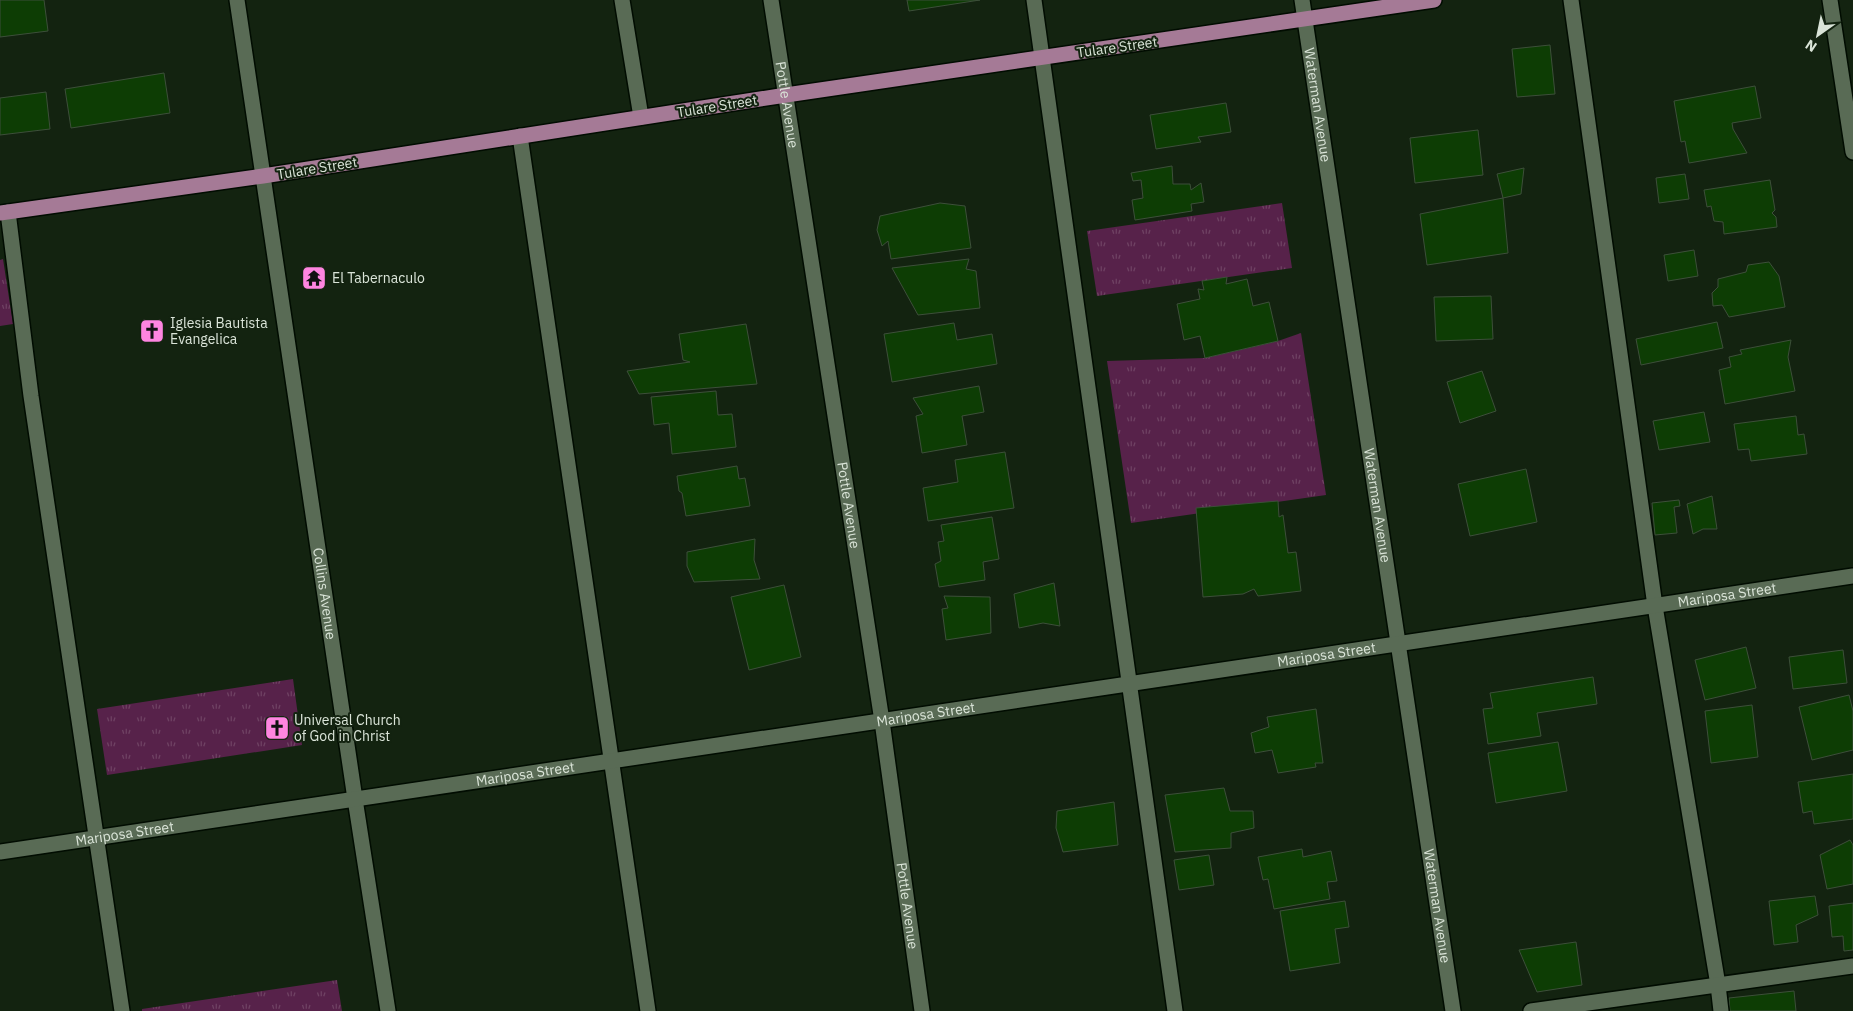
<svg xmlns="http://www.w3.org/2000/svg" width="1853" height="1011" font-family="'IBM Plex Sans',sans-serif">
<style>
.grass{fill:url(#grass-tufts)}
.building{fill:#0d3d04;stroke:#3d4f3a}
.lines{fill:none;stroke-linecap:round;stroke-linejoin:round}
.minor-casing{stroke:#010c01;stroke-width:18}
.major-casing{stroke:#010c01;stroke-width:18}
.minor{stroke:#596b55;stroke-width:15}
.major{stroke:#a57a96;stroke-width:15}
.labels{text-anchor:middle;dominant-baseline:central;stroke-width:4;stroke-linejoin:round;paint-order:stroke}
.street-label{font-size:14px;fill:#dae4d8;stroke:#132310}
.poi-label{font-size:14px;fill:#dae4d8;stroke:#132310;text-anchor:start}
</style>
<defs>
<pattern id="grass-tufts" width="24" height="20" patternUnits="userSpaceOnUse" patternTransform="scale(1.25)"><rect width="24" height="20" fill="#57224a"/><path d="M3 7l-1-3M5 7V3M7 7l1-3M15 17l-1-3M17 17v-4M19 17l1-3" fill="none" stroke="#6f4263"/></pattern>
</defs>
<rect width="100%" height="100%" fill="#132310"/>
<!-- grass -->
<path class="grass" d="M1282 203 1292 268 1097 296 1087 231Z
M3 259 13 324 0 326V260Z
M1301 333 1326 495 1131 523 1107 361 1205 358 1278 341Z
M293 679 302 745 107 775 97 709Z
M337 980 342 1011H142V1009Z"/>
<!-- building -->
<path class="building" d="M0 0H44L48 31 0 37Z
M907 0H980L909 11Z
M1550 45 1555 94 1517 97 1512 49Z
M164 73 170 113 71 128 65 89Z
M1755 86 1761 118 1732 123 1733 129 1747 153 1689 163 1685 141 1681 142 1674 101Z
M46 92 50 129 0 135V98Z
M1226 103 1231 132 1198 137 1201 142 1156 149 1150 115Z
M1478 130 1483 175 1415 183 1410 138Z
M1172 166 1173 184H1190L1191 190 1201 183 1204 202 1191 204 1192 211 1135 220 1132 200 1143 198 1141 180 1133 181 1131 173Z
M1524 168 1521 194 1503 198 1497 174Z
M1685 174 1689 199 1659 203 1656 178Z
M1770 180 1775 210 1772 213 1776 217 1777 227 1724 234 1723 222 1714 221 1711 206 1707 207 1704 190Z
M1503 198 1508 253 1427 265 1420 214Z
M940 203 965 206 971 248 891 259 888 241 882 246 877 230 880 216Z
M1694 250 1698 276 1668 281 1664 255Z
M969 259 966 269 976 271 980 308 918 315 892 268Z
M1769 262 1779 276 1785 307 1729 317 1722 305 1713 306 1712 293 1718 287V279L1746 272 1748 265Z
M1227 277 1226 284 1247 279 1253 306 1269 302 1278 341 1205 358 1200 336 1184 340 1177 304 1200 299 1198 289 1204 290 1202 281Z
M1491 296 1493 339 1436 341 1434 297Z
M1717 322 1723 348 1641 365 1636 339Z
M954 323 957 340 992 334 997 364 892 382 884 334Z
M746 324 757 384 639 394 627 371 690 362 683 360 679 334Z
M1791 340 1788 357 1795 391 1725 404 1719 370 1731 367 1729 357 1742 354 1740 350Z
M1482 371 1496 411 1460 423 1447 382Z
M979 386 984 412 962 416 967 445 922 453 916 416 923 414 913 398Z
M716 391 718 415 732 414 736 447 672 454 669 423 654 425 651 397Z
M1704 412 1710 442 1659 450 1653 421Z
M1796 416 1798 435 1804 434 1807 454 1751 461 1749 449 1738 450 1734 424Z
M1005 452 1014 508 928 521 923 488 958 482 955 460Z
M737 466 739 479 745 478 750 506 686 516 682 493 679 491 677 476Z
M1526 469 1537 522 1470 536 1458 484Z
M1712 496 1717 529H1703L1693 534 1687 504Z
M1679 500 1680 506 1674 507 1677 533 1655 535 1652 503Z
M1278 501 1279 517 1283 515 1288 553 1296 552 1301 591 1258 596 1254 589 1243 594 1203 597 1196 508Z
M992 517 999 559 983 562 985 580 939 587 935 564 941 561 938 542 944 541 941 525Z
M755 539 754 560 760 579 694 582 687 566V552Z
M1054 583 1060 626 1043 623 1019 628 1014 594Z
M784 585 801 657 749 670 731 597Z
M944 596 990 597 991 633 946 640 942 609 948 608Z
M1746 647 1756 688 1705 700 1695 660Z
M1843 650 1847 683 1793 689 1789 657Z
M1593 677 1597 704 1537 713 1541 736 1488 744 1483 709 1493 708 1490 693Z
M1849 695 1853 711V750L1812 760 1799 707Z
M1752 705 1758 757 1711 763 1705 711Z
M1316 709 1323 763H1315L1316 767 1278 773 1272 750 1255 753 1251 733 1269 727 1267 717Z
M1558 742 1567 791 1496 803 1488 753Z
M1853 774V819L1814 824 1812 811 1803 813 1798 782Z
M1224 788 1230 811H1253L1254 828 1231 833V848L1175 852 1165 795Z
M1114 802 1118 845 1063 852 1056 828 1057 811Z
M1850 840 1853 845V884L1827 889 1820 855Z
M1302 849 1303 857 1331 851 1337 881 1327 882 1330 899 1274 909 1268 879 1263 880 1258 857Z
M1209 855 1214 885 1179 890 1174 860Z
M1815 896 1818 915 1796 925 1798 942 1774 945 1769 901Z
M1345 901 1349 927 1335 929 1340 963 1290 971 1280 911Z
M1853 903V950L1844 951 1843 936 1832 937 1829 906Z
M1576 942 1582 985 1537 992 1519 950Z
M1794 991 1796 1011H1730L1729 998Z"/>
<g class="lines">
<defs>
<g id="minor">
<path id="s1" d="M237 0 355 799 388 1011"/>
<path d="M622 0 641 117"/>
<path id="s2" d="M771 0 882 721 922 1011"/>
<path d="M1034 0 1175 1011"/>
<path id="s3" d="M1302 0 1453 1011"/>
<path d="M1571 0 1655 606 1718 985 1721 1011"/>
<path d="M1830 0 1853 152"/>
<path d="M520 136 648 1011"/>
<path d="M8 212 31 396 122 1011"/>
<path id="s4" d="M0 852 1853 576"/>
<path d="M1531 1011 1853 966"/>
</g>
<path id="major" d="M0 213 263 176 786 95 1434 0"/>
</defs>
<!-- minor casing -->
<use href="#minor" class="minor-casing"/>
<!-- major casing -->
<use href="#major" class="major-casing"/>
<!-- minor -->
<use href="#minor" class="minor"/>
<!-- major -->
<use href="#major" class="major"/>
</g>
<!-- icons -->
<defs>
<symbol id="temple-square" viewBox="-11 -11 22 22"><rect x="-9" y="-9" width="18" height="18" rx="4" fill="#fe85e0" stroke="#132310"/><path d="M0-6L5-2H3V0L6.5 2.5H4V6H1.5V3h-3V6H-4V2.5H-6.5L-3 0V-2H-5Z" fill="#111"/></symbol>
<symbol id="church-square" viewBox="-11 -11 22 22"><rect x="-9" y="-9" width="18" height="18" rx="4" fill="#fe85e0" stroke="#132310"/><path d="M-1.2-6h2.4v3.5h3.3v2.4h-3.3V6h-2.4V-.1h-3.3v-2.4h3.3Z" fill="#111"/></symbol>
</defs>
<g fill-rule="evenodd">
<use href="#temple-square" x="300" y="264" width="28" height="28"/>
<use href="#church-square" x="138" y="317" width="28" height="28"/>
<use href="#church-square" x="263" y="714" width="28" height="28"/>
</g>
<g class="labels">
<!-- street labels -->
<g class="street-label">
<text transform="translate(1117 47) rotate(-8)">Tulare Street</text>
<text stroke="none"><textPath href="#s2" startOffset="106">Pottle Avenue</textPath></text>
<text stroke="none"><textPath href="#s3" startOffset="106">Waterman Avenue</textPath></text>
<text transform="translate(717 106) rotate(-9)">Tulare Street</text>
<text transform="translate(317 168) rotate(-9)">Tulare Street</text>
<text stroke="none"><textPath href="#s2" startOffset="511">Pottle Avenue</textPath></text>
<text stroke="none"><textPath href="#s3" startOffset="511">Waterman Avenue</textPath></text>
<text stroke="none"><textPath href="#s1" startOffset="600">Collins Avenue</textPath></text>
<text stroke="none"><textPath href="#s4" startOffset="1746">Mariposa Street</textPath></text>
<text stroke="none"><textPath href="#s4" startOffset="1341">Mariposa Street</textPath></text>
<text stroke="none"><textPath href="#s4" startOffset="936">Mariposa Street</textPath></text>
<text stroke="none"><textPath href="#s4" startOffset="531">Mariposa Street</textPath></text>
<text stroke="none"><textPath href="#s4" startOffset="126">Mariposa Street</textPath></text>
<text stroke="none"><textPath href="#s2" startOffset="916">Pottle Avenue</textPath></text>
<text stroke="none"><textPath href="#s3" startOffset="916">Waterman Avenue</textPath></text>
</g>
<!-- poi labels -->
<g class="poi-label">
<text x="332" y="278">El Tabernaculo</text>
<text x="170" y="323">Iglesia Bautista<tspan x="170" dy="16">Evangelica</tspan></text>
<text x="294" y="720">Universal Church<tspan x="294" dy="16">of God in Christ</tspan></text>
</g>
</g>
<!-- north arrow -->
<g transform="translate(1818 35) rotate(213)" stroke="#132310" stroke-width="4" paint-order="stroke">
<path d="M0-4L9 19L0 12L-9 19Z" fill="#dae4d8"/>
<text y="-8" font-size="14" font-weight="bold" text-anchor="middle" fill="#dae4d8">N</text>
</g>
</svg>
